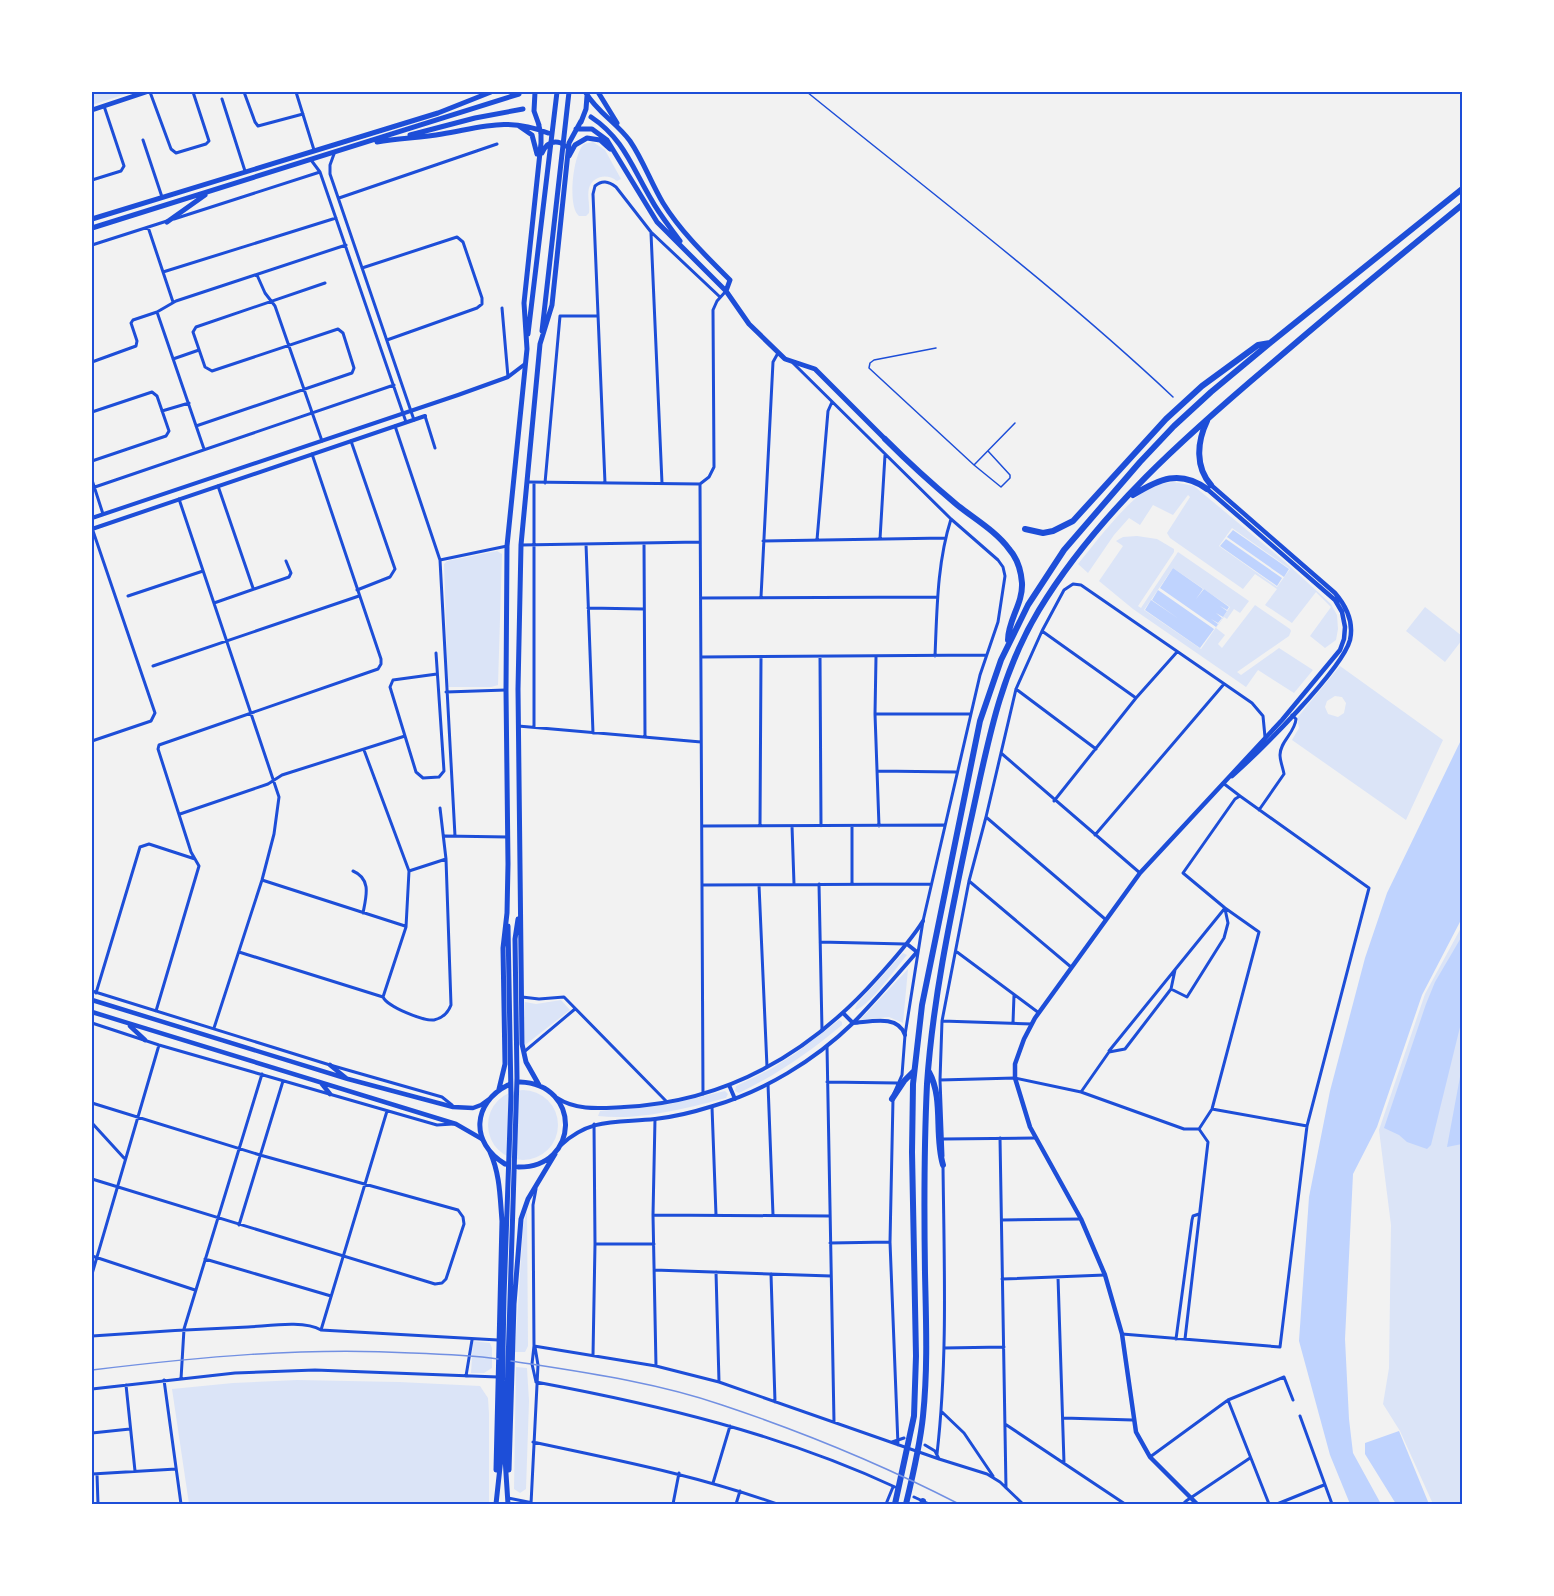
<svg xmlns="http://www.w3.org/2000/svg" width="1554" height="1596" font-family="'IBM Plex Sans',sans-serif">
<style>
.green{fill:#dbe4f7;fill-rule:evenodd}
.water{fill:#bfd3fe}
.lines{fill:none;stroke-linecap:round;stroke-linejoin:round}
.service{stroke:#1d4ed8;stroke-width:1.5}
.minor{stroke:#1d4ed8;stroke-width:3}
.tertiary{stroke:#1d4ed8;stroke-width:4}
.secondary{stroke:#1d4ed8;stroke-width:4.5}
.primary{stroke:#1d4ed8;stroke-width:5}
.motorway{stroke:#1d4ed8;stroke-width:6}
.rail{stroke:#7290e2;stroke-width:1.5}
.neatline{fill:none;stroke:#1d4ed8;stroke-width:2}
</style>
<rect width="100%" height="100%" fill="#f2f2f2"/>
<!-- green -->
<path class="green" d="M96 92H132L92 105V93Z
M593 142 605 150 621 179 617 181C607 173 593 176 589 188 587 196 590 205 589 213L586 216H579C567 207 573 154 584 144Z
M1174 482 1194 486 1284 561 1331 604 1337 615 1338 629 1336 640 1325 648 1310 636 1331 607 1316 592 1292 623 1265 605 1277 589 1255 574 1243 589 1170 538 1167 533 1190 497 1188 495 1173 515 1153 505 1140 525 1129 518 1114 535 1088 573 1078 564C1096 542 1130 496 1155 485 1161 483 1168 483 1174 482ZM1232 528 1290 569 1277 587 1219 546Z
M1137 536 1157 539 1174 549V552L1138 606 1141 608 1178 552 1249 601 1240 613 1234 609 1227 619 1224 617 1216 628 1225 635 1218 644 1222 648 1255 605 1290 629 1291 631 1289 636 1237 672 1241 675 1279 648 1313 670 1294 693 1258 670 1246 687 1133 609 1099 581 1123 546 1116 541 1123 537ZM1173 568 1230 607 1201 649 1144 610Z
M497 551 502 554 498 685 491 687H448L444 564 447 561Z
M1425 607 1462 636V640L1445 662 1406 631Z
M1340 666 1443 740 1406 820 1292 740 1299 728 1297 718ZM1335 696 1342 697 1346 703 1344 713 1338 717 1328 714 1325 707 1327 701Z
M1462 926V1504H1433L1400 1431 1383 1404 1389 1368 1391 1225 1379 1130 1425 994Z
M903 953 907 955C895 969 871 1004 856 1010L855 1009 857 1004Z
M908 969 903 1023 889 1017 860 1020Z
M561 1000 570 1010 525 1045V1002L536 1004Z
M839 1020 842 1022V1025C810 1052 776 1075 739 1093L735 1091 736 1086 771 1069 796 1053Z
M488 1125a35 35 0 1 1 70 0a35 35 0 1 1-70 0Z
M725 1091 728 1094 726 1098C688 1108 638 1121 598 1116L600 1111 670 1104Z
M527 1210 528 1346 525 1352H515L523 1227Z
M473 1341 490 1343 492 1348V1368L484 1373H471Z
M516 1367 527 1368 529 1401 526 1489 520 1493 514 1489Z
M297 1380 399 1382 480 1386 488 1398 489 1414V1504H189L172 1389 233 1383Z"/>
<!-- water -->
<path class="water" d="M1233 530 1289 569 1284 577 1227 537Z
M1226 539 1282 578 1277 586 1220 546Z
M1173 568 1203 589 1196 599 1204 589 1229 607 1227 610 1220 606 1227 611 1223 617 1216 613 1222 618 1218 623 1211 619 1218 624 1216 627 1160 588Z
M1158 590 1214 629 1200 648 1145 610 1151 600 1179 619 1152 600Z
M1462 738V918L1422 995 1377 1127 1353 1174 1345 1339 1349 1419 1353 1453 1381 1504H1350L1330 1455 1299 1341 1309 1197 1330 1091 1365 958 1387 893Z
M1462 936V1019L1431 1145 1427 1149 1407 1142 1399 1135 1384 1128 1426 1004 1435 982Z
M1462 1066V1144L1447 1147Z
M1399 1431 1429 1504H1396L1365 1454V1443Z"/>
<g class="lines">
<!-- service -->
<path class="service" d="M807 92C930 192 1057 288 1173 397
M936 348 874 360 870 363 869 368 974 465 1001 487 1010 478V475L988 451
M974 465 1015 423"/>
<!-- minor -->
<path class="minor" d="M150 92 171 149 176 153 206 144 209 141 193 92
M244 92 255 122 258 126 303 114
M296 92 314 150
M222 99 245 171
M143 140 162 197
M334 154 330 165V174L414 420
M311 160 320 172 406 422
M92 180 121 171 124 166 104 106
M339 198 497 144
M174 219 320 172
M148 227 173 302
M651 233 662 483
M92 245 167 221
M362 268 457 237 463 242 482 298V304L477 308 387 340
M163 272 336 218
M257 275 265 293 275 306 322 441
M502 308 508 377
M157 312 204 449
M173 359 199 350
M92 362 136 346 137 341 131 323 133 320 157 312 176 301 346 245
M793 363 951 519 998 560 1003 567 1005 576 998 622 980 675 923 921 905 1035 902 1075 894 1093
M162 411 189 403
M92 412 152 392 157 396 169 431 166 436 92 461
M425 416 435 448
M196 426 352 373 354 368 343 333 338 329 212 371 205 367 193 332 196 327 325 283
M395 426 440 560 455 836
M351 441 395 569 390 577 357 590
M92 480 103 514
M528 482 700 484
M545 483 560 316H597
M605 483 593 194 595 186C602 180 608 181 616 187L651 232 720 297
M700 484 703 1094
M700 484 709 477 714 467 713 310 717 301 726 291
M218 486 253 588
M92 488 394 385
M179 499 279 797 274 834 262 880 214 1028
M880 539 885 455
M817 540 828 411 832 402
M763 541 945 538
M644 543 645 737
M586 544 593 733
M521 545 700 542
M440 560 507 546
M128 596 203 571
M761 597 773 362 778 353
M701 598 937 597
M214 603 289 577 291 573 286 561
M588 608 644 609
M1042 631 1136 698
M436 653 444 771 439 777 423 778 416 772 390 687 393 680 437 674
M935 656C937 610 937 563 951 519
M701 657 986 655
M820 657 821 826
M876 657 875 714 879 826
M153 666 359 596
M1016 689 1096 749
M446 692 506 690
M875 714H971
M518 726 701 742
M534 727V483
M92 741 151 721 155 713 92 528
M364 750 409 871 406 927 383 997
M1001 753 1140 873
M877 771 956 772
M1223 783 1240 796
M1054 801 1136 698 1177 652
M1259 810 1284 774C1283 768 1280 761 1280 755 1280 741 1295 733 1296 719L1292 715
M180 814 268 784 282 775 405 736
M986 817 1105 919
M702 826 944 825
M760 826 761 657
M792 826 794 884
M1095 835 1224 684
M445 836 508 837
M353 871C372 879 366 897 363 913
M409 871 446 859
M262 880 405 926
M969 881 1071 967
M819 884 822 1030
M852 884V826
M702 885 931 884
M759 885 767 1067
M820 942 905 944
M239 952 383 997
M957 952 1039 1013
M1171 989 1175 970
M92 991 330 1065 442 1097 452 1105
M96 993 140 847 149 844 195 859
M383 997C388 1007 423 1021 434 1020 443 1018 448 1013 451 1005L446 859 440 808
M522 997 539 999 564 997 667 1102
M156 1011 199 866 191 852 158 749 159 745 378 669 381 664V659L312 454
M942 1021 1032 1024
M92 1023 159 1045 437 1125 453 1124
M1013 1023 1014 995
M827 1046 834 1422
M525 1051 575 1009
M1109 1051 1225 908
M940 1080 1015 1078 1081 1092 1184 1129H1199
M827 1082 897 1083
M768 1084 773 1215
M1081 1092 1109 1052 1125 1049 1171 989 1187 997 1224 938 1228 923 1225 909
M893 1099 890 1242 898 1445
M92 1103 260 1155 458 1210 463 1217 464 1224 446 1279 442 1283 435 1284 92 1179
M712 1107 716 1215
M1212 1109 1307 1126
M655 1119 653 1215 656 1366
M92 1123 124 1158
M1000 1138 1006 1488
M943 1139 1035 1138
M943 1156 940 1080 942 1021 969 881 986 817 1016 689 1042 631 1064 590 1073 584 1081 585 1252 703 1263 716 1265 737
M536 1189 533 1205 534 1346 532 1364 536 1382
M653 1215 830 1216
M1002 1220 1081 1219
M239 1225 283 1081
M830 1243 890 1242
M595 1244H654
M92 1256 195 1290
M205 1259 331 1296
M654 1270 831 1276
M716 1272 719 1382
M92 1274 159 1045
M771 1274 775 1402
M1058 1277 1064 1463
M1002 1279 1105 1275
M321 1330 387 1111
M1122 1334 1280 1347 1307 1126 1369 888 1240 796 1235 799 1183 873 1225 908 1259 932 1212 1109 1199 1129 1208 1142 1185 1339
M92 1336C144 1332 196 1329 248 1327 268 1326 304 1320 321 1330L498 1340
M1176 1339 1192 1220 1193 1216 1199 1214
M534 1346 656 1366 719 1382 939 1459 987 1474 1000 1482 1023 1504
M944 1348 1004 1347
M593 1356 595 1244 594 1124
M466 1376 472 1340
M181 1379 184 1329 262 1074
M164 1380 181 1504
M536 1382C659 1405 781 1434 895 1487
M126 1385 135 1471
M92 1389 235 1373 315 1370 498 1377
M1228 1400 1269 1504
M942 1412 964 1433 993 1476
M1300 1416 1332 1504
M1063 1418 1133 1420
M1005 1424 1125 1504
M92 1433 130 1429
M533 1442C616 1460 696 1475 777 1504
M892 1442 904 1438
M925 1445 935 1451 939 1459
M937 1454C948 1358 944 1261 943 1165
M1150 1457 1228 1400 1284 1377 1293 1400
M92 1474 176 1469
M97 1474 98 1504
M713 1483 730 1426
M914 1497 929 1504
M508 1498 538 1504
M531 1504 538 1365 535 1347
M673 1504 679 1473
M736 1504 740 1491
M886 1504 893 1487
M1183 1504 1186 1501 1250 1458
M1277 1504 1324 1485"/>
<!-- tertiary -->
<path class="tertiary" d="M92 518 458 395 508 377 525 364
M92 529 425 416
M843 1013 853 1023C870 1022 898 1014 905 1035
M729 1085 735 1099
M557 1098C577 1111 601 1108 624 1107 726 1102 810 1053 877 978 893 960 910 942 923 921
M561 1145C591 1117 618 1123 655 1119 674 1117 694 1112 713 1106 764 1091 814 1061 853 1023 875 1001 896 976 917 952L907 944"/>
<!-- secondary -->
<path class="secondary" d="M92 110 146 92
M1211 485 1335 593C1347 607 1354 622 1350 640 1342 670 1258 753 1232 776
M92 1000 348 1079 453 1107 473 1108 481 1105 488 1100
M92 1012 456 1124 482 1139
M130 1026 145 1040
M330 1065 346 1078
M322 1084 330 1094
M1197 1504 1150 1457 1136 1432 1122 1334 1105 1275 1081 1219 1030 1127 1015 1078V1064L1024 1039 1035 1018 1140 873 1282 720 1340 650 1344 639 1345 627 1342 612 1335 600 1207 489"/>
<!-- primary -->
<path class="primary" d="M535 92 534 111 539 125
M598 92 617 123
M586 93C597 112 617 123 630 141 643 160 651 183 663 203 681 232 706 256 730 280L726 291
M591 117C623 138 632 167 651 199 659 214 670 227 680 241
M581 122 586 109 587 96
M519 126 532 135 537 154
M576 129H592L607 140 657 222 726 291 749 324 785 359 815 369 885 439
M410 135 475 118 523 109
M377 142C399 138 421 138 442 134 483 127 508 117 548 133
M542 153C546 144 552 140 561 143L565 146
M569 156 575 145 587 138 600 140 610 149
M92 219 438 113 491 92
M167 222 205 195
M92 228 519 94
M542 331 569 92
M528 334 557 92
M539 1085 526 1062 522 1044 518 689 521 545 540 344 552 305 569 143 581 121
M499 1089 505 1064 503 948 507 913 508 864 506 690 507 546 527 349 524 303 541 143V134L538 122
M490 1152C500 1174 500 1197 502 1221L496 1470
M505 1164C470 1143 472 1103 508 1085
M518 1167C580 1168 582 1084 520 1082
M509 1470 514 1304 521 1219 528 1199 555 1154
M496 1504 501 1458 504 1297 511 1096 508 926
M508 1504 505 1458 517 1078 515 939 518 919"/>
<!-- motorway -->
<path class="motorway" d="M1207 421C1197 442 1195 467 1211 485
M885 439C908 462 931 483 956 504 973 518 996 531 1009 549 1017 558 1021 570 1022 583 1023 604 1008 620 1008 640
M1133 495C1159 479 1180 469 1207 489
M1025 529 1043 533 1053 531 1073 521 1166 419 1202 386 1258 345 1270 343
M929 1072C944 1099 934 1135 943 1165
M892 1099 904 1081 914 1071
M895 1504 914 1416 916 1356 912 1152 913 1084 922 1005 980 721 1001 660 1028 605 1064 550 1140 462 1174 426 1211 392 1270 343 1462 189
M906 1504C913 1475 920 1446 923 1416 928 1368 926 1320 925 1273 924 1210 924 1147 927 1084 933 996 952 910 970 824 987 748 998 678 1039 610 1097 514 1187 435 1271 364 1334 310 1398 257 1462 205
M922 1504 923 1501"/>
<!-- rail -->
<path class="rail" d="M511 1361C582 1372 655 1382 722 1405 803 1432 883 1465 959 1504
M92 1370C198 1357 304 1347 411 1353 440 1354 470 1355 498 1359"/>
</g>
<!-- border -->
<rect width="1554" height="1596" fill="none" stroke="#ffffff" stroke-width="186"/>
<rect x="93" y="93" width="1368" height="1410" class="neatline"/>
</svg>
